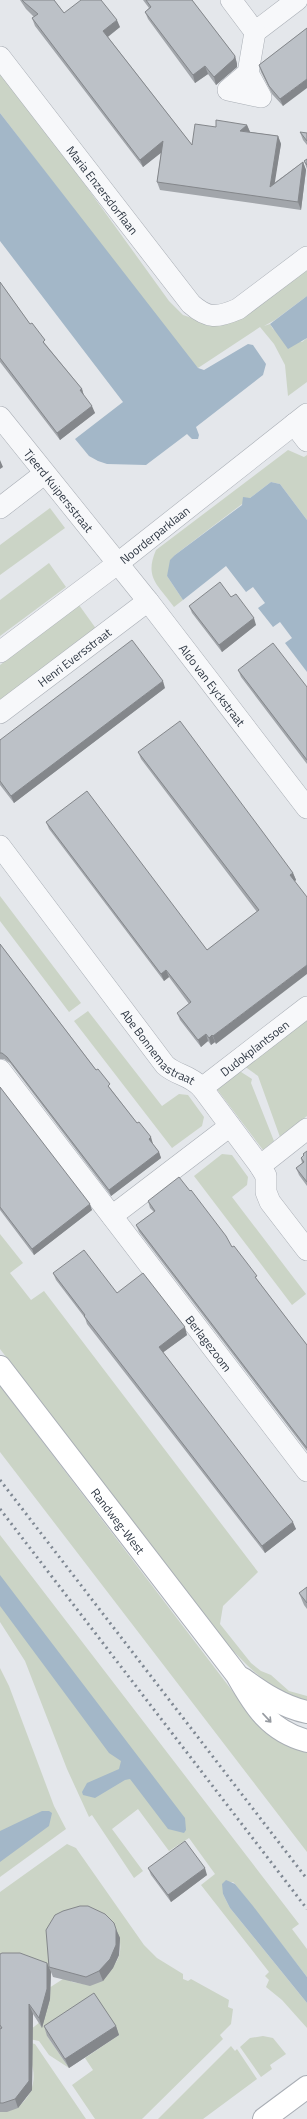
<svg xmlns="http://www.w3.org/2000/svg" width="307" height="2119" font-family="'Titillium Web',sans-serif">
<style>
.green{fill:#cbd4c6}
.water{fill:#a3b7c8}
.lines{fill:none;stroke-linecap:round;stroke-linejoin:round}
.street-casing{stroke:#a9aeb5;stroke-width:22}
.secondary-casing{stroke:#a9aeb5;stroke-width:24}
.street{stroke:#f7f8fa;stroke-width:21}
.secondary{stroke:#fff;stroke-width:22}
.rail{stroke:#7f8893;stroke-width:3;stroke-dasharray:2 4;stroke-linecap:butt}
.wall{fill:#a2a6ab}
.shaded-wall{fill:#84878b}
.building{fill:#bcc1c7;stroke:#84878b}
.oneway{stroke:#969aa0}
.labels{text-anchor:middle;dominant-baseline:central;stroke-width:3.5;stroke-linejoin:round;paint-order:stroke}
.street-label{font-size:12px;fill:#2d3642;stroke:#f4f6f8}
</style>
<rect width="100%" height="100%" fill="#e4e7eb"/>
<!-- green -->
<path class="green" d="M0 71 65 157 169 301 183 315 195 319 307 266V296L275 320 264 326 270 324 273 329 302 342 307 338V382L288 396 285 365 274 344 260 327 198 368 191 362 0 113Z
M288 450 304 457 307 455V520L280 484 271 482 175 555 167 576 183 600 174 607C158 585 144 578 156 550Z
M50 508 65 528 0 575V545Z
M49 563 66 587 0 636V600Z
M79 605 97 630 0 704V665Z
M0 896 81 1003 69 1012 0 921Z
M88 1011 162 1106 179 1094 188 1095 204 1117 202 1126 172 1148 74 1021Z
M307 1018V1116L280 1137 258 1076 244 1066Z
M238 1070 252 1079 251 1083 274 1141 263 1150 216 1088Z
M222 1154 232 1155 248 1177 247 1185 232 1197 306 1294 292 1305 194 1176Z
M0 1234 23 1263 10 1273 31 1300 44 1291 258 1572 223 1606 220 1624 251 1663 261 1671 271 1675 289 1691 307 1696V1701C270 1691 250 1669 225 1642L0 1349Z
M0 1386 240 1701 307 1748V1852L0 1452Z
M0 1535 299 1924 292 1929 307 1949V1977L235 1884 233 1882 223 1885V1894L230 1908 307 2003V2028L282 2000 266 1987 269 1980 265 1976 269 1972 201 1885 215 1874 189 1838 169 1851 138 1809 112 1829 143 1871 134 1878 92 1815 89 1817 67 1769 25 1661 0 1622Z
M0 1668 9 1686 54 1806 66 1829 0 1877Z
M67 1844 76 1848 144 1945 157 1958 183 1974V1979L188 1981 191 1979 229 2000 228 2007 233 2009 231 2024 220 2035 223 2039 142 2119H95L72 2085 93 2070 85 2058 119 2035 47 2036 69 2068 49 2055 39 2041 19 2037C25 2032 30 2030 35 2026 47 2019 47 2000 49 1988L66 1977 72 1982 89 1985C110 1973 128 1958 117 1932L45 1976 0 1964V1892Z
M263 2036 273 2038 286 2054 270 2065 272 2069 261 2077 240 2047 250 2038Z
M19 2040 35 2044 86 2119H0V2112C25 2111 40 2086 31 2062 28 2055 23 2047 19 2040Z
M231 2046 235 2051 237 2049 257 2079 203 2119H158Z"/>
<!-- water -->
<path class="water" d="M0 113 198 368 204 370 248 344 253 345 266 364 263 375 196 427 199 435 198 439H192L187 434 146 465 107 464 98 461 89 456 75 439 123 402 0 241Z
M307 296V338L288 349 270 324Z
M271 482 280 484 307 520V672L285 643 292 638 280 622 273 627 258 608 265 603 253 587 246 592 226 566 183 600 167 576 170 560 175 555 242 505 243 497 250 498Z
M0 1575 185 1818 186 1830 184 1833 168 1829 130 1779 125 1780 95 1798 83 1795 82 1792 87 1783 119 1769 121 1761 109 1753 0 1606Z
M42 1811H49L52 1813 49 1826 0 1862V1831Z
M226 1880 235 1884 253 1906 307 1977V2003L230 1908 223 1894 222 1884Z"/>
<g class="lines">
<defs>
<g id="street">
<path d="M231 0 255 32 297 0"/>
<path id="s1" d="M0 57 191 304C208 319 217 318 238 309L307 257"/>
<path d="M248 73 261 97 228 90 248 73 255 32"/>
<path id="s2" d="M0 417 148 601 307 808"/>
<path d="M294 424 307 441"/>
<path d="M0 508 44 474"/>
<path id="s3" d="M0 652 117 564 307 414"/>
<path id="s4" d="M0 713 148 601"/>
<path id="s5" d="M0 846 165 1065C177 1076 189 1074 202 1088L260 1166 266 1176V1192L270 1202 307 1250"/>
<path id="s6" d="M0 1070 307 1471"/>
<path id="s7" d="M202 1088 307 1007"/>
<path d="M260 1166 307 1129"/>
<path d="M112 1216 230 1126"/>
</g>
<g id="secondary">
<path id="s8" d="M0 1367 237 1675C255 1707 270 1731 307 1741"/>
<path d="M243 1679C262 1693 283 1707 307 1712"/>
<path d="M264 2119 307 2087"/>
</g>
</defs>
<!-- street casing -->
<use href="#street" class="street-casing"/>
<!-- secondary casing -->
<use href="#secondary" class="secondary-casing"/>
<!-- street -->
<use href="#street" class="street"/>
<!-- secondary -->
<use href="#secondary" class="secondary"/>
<!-- rail -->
<path class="rail" d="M0 1480 307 1879
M0 1509 307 1909"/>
</g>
<!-- wall -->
<path class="wall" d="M20 0H54L64 13 120 27 108 37 192 145 216 127 247 125 250 132 278 136 281 144 274 183 303 162 306 170 301 210 160 190 157 182 161 152 143 167 35 26 32 18 34 17 26 9Z
M143 0H192L235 56 237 64V67L216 85 208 74 195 83 148 19 145 12 149 8Z
M307 28 283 106 272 94 261 72 259 65Z
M300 132 307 133V145L303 140Z
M307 159V169L304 161Z
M0 282 30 324 47 346 82 389 84 396 95 413 60 440 0 362Z
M231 597 256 625 222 652 192 613 189 606Z
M238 670 307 687V764L241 677Z
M165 688 14 803 0 785V740Z
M138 752 293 873 296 880 295 881 216 1044 215 1042 211 1045 208 1041 201 1047 180 1020 177 1013 189 1004 169 977 164 981 49 829 46 822 207 950 257 912 141 759Z
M0 944 159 1152 161 1158 111 1196 10 1063 4 1059H0Z
M0 1087 92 1210 34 1255 0 1210Z
M307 1151V1186L299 1175 296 1168 302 1163 301 1158 304 1156 303 1154Z
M148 1201 232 1247 307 1345V1451L139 1232 136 1225 154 1212 150 1208Z
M53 1273 117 1293 187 1335 163 1352 296 1529 265 1553 87 1324 85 1318 56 1280Z
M307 1587V1609L304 1605 299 1593Z
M148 1868 207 1875 171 1902 151 1875Z
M116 1929 120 1938 119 1955 113 1968 103 1981 90 1986 53 1977 49 1967Z
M0 1954 47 1963 51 1972 50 1999 42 2028 33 2014 32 2090 18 2108 7 2112H0Z
M44 2026H116L119 2035 69 2068 47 2036Z"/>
<!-- shaded-wall -->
<path class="shaded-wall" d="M117 20 120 27 106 38 103 31Z
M235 56 237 64V67L216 85 214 77Z
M205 66 208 74 195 83 193 75Z
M307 79V88L283 106 280 99Z
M247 125 250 132 240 131Z
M278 136 281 144 273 194 270 187Z
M163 141 166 149 143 167 140 160Z
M303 162 306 170 301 210 298 202Z
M82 389 84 396 80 390Z
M92 406 95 413 60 440 57 433Z
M0 460 3 467 0 469Z
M254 618 256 625 222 652 219 645Z
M163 681 165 688 14 803 11 796Z
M293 873 296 880 293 883 290 875Z
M307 965V974L216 1044 213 1036Z
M166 970 169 977 164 981 161 974Z
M206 1034 208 1041 201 1047 198 1040Z
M212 1035 215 1042 211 1045 209 1038Z
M151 1137 153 1144 151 1145 149 1139Z
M159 1152 161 1158 111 1196 109 1190Z
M90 1204 92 1210 34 1255 32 1249Z
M185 1327 187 1335 161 1354 159 1347Z
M293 1522 296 1529 265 1553 262 1546Z
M205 1868 207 1875 171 1902 168 1895Z
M116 1929 120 1938 119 1955 113 1968 103 1981 99 1971Z
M47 1963 51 1972 50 1999 42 2028 39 2018Z
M29 2004 33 2014 32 2090 18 2108 15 2099Z
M116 2026 119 2035 69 2068 65 2059Z"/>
<!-- building -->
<path class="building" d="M22 0H54L64 13 81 0H101L117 20 103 31 192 145 195 124 216 127V120L247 125 240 131 278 136 270 187 303 162 298 202 157 182 163 141 140 160 32 18 38 14 24 2Z
M146 0H192L235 56 234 59 214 77 205 66 193 75 145 12 151 7Z
M307 28V79L280 99 269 86 259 65Z
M300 132 307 133V141Z
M307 159V165L304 161Z
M0 282 30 324 32 323 45 340 43 342 82 389 80 390 92 406 57 433 0 358Z
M220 582 231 597 236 594 254 618 219 645 189 606Z
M132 640 163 681 11 796 0 781V740Z
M273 643 307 687V760L238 670Z
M180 721 265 835 293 873 290 875 307 897V965L213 1036 212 1035 209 1038 206 1034 198 1040 177 1013 191 1002 166 970 161 974 46 822 87 791 207 950 259 910 138 752Z
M0 944 96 1070 98 1069 110 1084 108 1086 137 1123 139 1122 151 1137 149 1139 159 1152 109 1190 7 1057 2 1053H0Z
M0 1087 90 1204 32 1249 0 1207Z
M307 1151V1182L296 1168 304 1162 301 1158 304 1155 303 1154Z
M179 1177 190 1191 191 1190 226 1236 232 1247 234 1246 257 1276 255 1277 307 1345V1448L136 1225 155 1211 148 1201Z
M84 1250 117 1293 143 1273 185 1327 159 1347 293 1522 262 1546 84 1316 85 1315 53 1273Z
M307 1587V1603L299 1593Z
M185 1841 205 1868 168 1895 148 1868Z
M80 1906H88L105 1914 114 1923 116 1929V1945L110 1959 99 1971 86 1977 49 1967 46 1930 55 1915 63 1911Z
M2 1953H20L47 1963V1989L39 2018 29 2004V2081L15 2099 3 2103H0V2029L2 2028 0 2025V1954Z
M94 1993 116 2026 65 2059 44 2026Z"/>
<!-- one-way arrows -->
<defs><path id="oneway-shaft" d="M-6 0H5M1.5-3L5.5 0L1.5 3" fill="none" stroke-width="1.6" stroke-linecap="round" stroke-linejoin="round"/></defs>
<use class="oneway" href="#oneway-shaft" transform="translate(267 1718) rotate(47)"/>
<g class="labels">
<!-- street labels -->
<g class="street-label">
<text stroke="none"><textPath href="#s1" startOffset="168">Maria Enzersdorflaan</textPath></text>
<text stroke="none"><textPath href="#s2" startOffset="94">Tjeerd Kuipersstraat</textPath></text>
<text stroke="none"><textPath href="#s3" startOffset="194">Noorderparklaan</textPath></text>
<text stroke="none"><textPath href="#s4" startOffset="93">Henri Eversstraat</textPath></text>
<text stroke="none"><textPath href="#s2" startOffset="342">Aldo van Eyckstraat</textPath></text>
<text stroke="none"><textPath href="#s5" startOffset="257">Abe Bonnemastraat</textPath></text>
<text stroke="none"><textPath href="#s7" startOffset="66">Dudokplantsoen</textPath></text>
<text stroke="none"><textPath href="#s6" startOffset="344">Berlagezoom</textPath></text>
<text stroke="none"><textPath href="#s8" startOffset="194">Randweg-West</textPath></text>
</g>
</g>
</svg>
